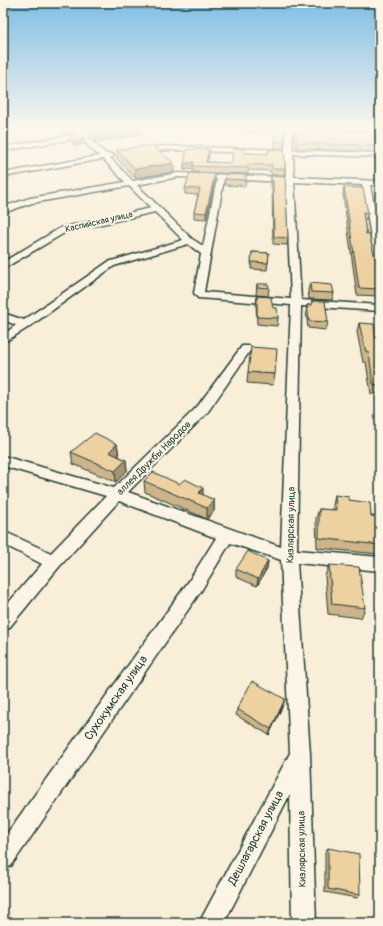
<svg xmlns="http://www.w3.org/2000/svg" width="383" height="926" font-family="Pangolin,sans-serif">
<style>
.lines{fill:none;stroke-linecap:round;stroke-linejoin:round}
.minor-casing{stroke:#1f3d34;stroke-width:3}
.minor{fill:#fcf5e5;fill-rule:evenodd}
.wall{fill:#cdb48a;stroke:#1f3d34}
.shaded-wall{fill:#a79271;stroke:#1f3d34}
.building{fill:#eed1a1;stroke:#1f3d34}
.labels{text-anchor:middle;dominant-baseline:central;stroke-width:4;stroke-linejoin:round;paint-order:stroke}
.far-street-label{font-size:9px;fill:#1f3d34;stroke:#fcf5e5}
.street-label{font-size:10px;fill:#1f3d34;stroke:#fcf5e5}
.near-street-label{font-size:12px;fill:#1f3d34;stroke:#fcf5e5}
</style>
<rect width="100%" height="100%" fill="#f9eed7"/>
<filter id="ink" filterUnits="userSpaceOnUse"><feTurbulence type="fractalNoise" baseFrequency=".025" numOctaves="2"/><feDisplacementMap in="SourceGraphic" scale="8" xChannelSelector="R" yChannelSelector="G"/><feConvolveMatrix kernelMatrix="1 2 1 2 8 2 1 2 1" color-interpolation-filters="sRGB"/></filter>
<g filter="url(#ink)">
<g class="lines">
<defs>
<path id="minor" d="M70 128H77L83 133 115 128H129L126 130 87 137 106 154H113L114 156 110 158 133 181 178 173 286 177 285 154 166 150 137 153 133 151 137 149 166 146 285 150 286 132 242 130 239 128 296 129V131L292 132 293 150 380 153V157L293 154 294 177 380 181V185H370L380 236V263L375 260 362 185 294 182 301 300 380 305V311L301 306 297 550 380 557V571L297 563 310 754 316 923H292L290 794 224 923H199L290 753 281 560 230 543 201 591 11 866 3 869V839L189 581 216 538 119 501 59 567 9 628 3 630V609L42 564 3 544V531L51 553 106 496 3 466V456L114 488 197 407 242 346H250L252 348 207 413 128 492 281 547 291 305 198 298 194 293 201 254 188 244 114 266 29 327 3 343V335L16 325 3 320V313L24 320 108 262 183 240 155 212 66 232 3 269V262L60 228 151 208 129 186 32 203 3 213V207L30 198 125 182 103 159 3 177V173L99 156 80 138 3 151V147L76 134ZM178 177 217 179 203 246 192 239 137 185ZM224 179 286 182 291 299 204 292Z"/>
</defs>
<!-- minor casing -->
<use href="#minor" class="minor-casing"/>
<!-- minor -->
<use href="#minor" class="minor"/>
</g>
<!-- wall -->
<path class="wall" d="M62 128H72L73 133 65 134 63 132Z
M81 128H107L83 131 81 129Z
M275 128 284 142V148H274Z
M295 128 380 131V152L297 149 294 134Z
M300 128H380V130Z
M90 132 142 134 95 142 90 138Z
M70 135 84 144 75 146 71 141Z
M209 149V155L207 162 231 163 245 153 268 154V150L285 169 284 175H271V171L248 170V174L193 172V169L184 170V164Z
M117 150 174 172 135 178 117 159Z
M271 176 288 238 287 245 273 244 272 187H271Z
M225 179 246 180 245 186 224 185Z
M215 180 206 219 194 218V212L198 195 185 194V188Z
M344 187 368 213 366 220 364 219 365 226 380 285V291L379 296 357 295 343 194Z
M377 196H380V223L375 203Z
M252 252 269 253 267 270 251 269Z
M310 283 334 293 332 300 309 299 308 290Z
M257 284 269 288 268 296 256 295Z
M257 296 273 308 278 318 277 326 257 324 256 304Z
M312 301 328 322 326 330 308 328 306 312 307 305H311Z
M359 323 376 339H380V405L378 394H371L366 362H363L357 332Z
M248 372 275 374 273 385 247 383Z
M379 416H380V457L376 426Z
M117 444 119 456H118L126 460 127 471 116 482 73 464 71 452Z
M144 481 179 484 203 495 214 500V511L207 519 145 492Z
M335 495 349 500 371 516 380 517V556L378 554 317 548 316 518 319 509 333 510V505Z
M268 561 267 568 257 586 236 577V569Z
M329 565 365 608 361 618 328 614 325 576Z
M285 699 283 705 269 735 236 715 237 709Z
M328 848 360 895 357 898 325 892V852Z"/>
<!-- shaded-wall -->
<path class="shaded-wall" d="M64 128H72L73 133 65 134Z
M83 128H107L83 131Z
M142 128V134L95 142 94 136Z
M84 138V144L75 146 74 139Z
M209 149V155L206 166V162Z
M194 162 193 166V169L184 170V164Z
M174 163V172L135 178V169Z
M215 174V180L206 219V213Z
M117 444 119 456 111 463 109 452Z
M126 460 127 471 116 482 115 471Z
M203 488V499L199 493Z
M214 500V511L207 519V508Z
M268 561 267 568 257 586 258 579Z
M285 699 283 705 269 735 271 729Z"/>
<!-- building -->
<path class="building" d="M114 128H142L94 136 90 132Z
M275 128H284V142H275Z
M295 128 380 131V146L298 143Z
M79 134 84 138 74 139 70 135Z
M152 145 174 163 135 169 117 150Z
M234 148 245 149V153L268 154V150H284L285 169H272V165L248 164V168L193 166 194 162 184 164 187 149H209L206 162 231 163Z
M190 173 215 174 206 213 194 212 200 189 185 188Z
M226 174 246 175V180L225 179Z
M271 176 285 177 288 238 274 237 273 181H271Z
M344 187 363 188 368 213 363 212 365 226 366 234H369L375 257 380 285V289L359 288Z
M377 196H380V208Z
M252 252 269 253 268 263 251 262Z
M310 283 332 285 334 293 311 292Z
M257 284H268L269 288 257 287Z
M257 296 271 297 273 308H277L278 318 257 317Z
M312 301H325L328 322 309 321 307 305H312Z
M359 323 374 324 376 339H380V385L373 384 369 352H366Z
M251 347 277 349 275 374 248 372Z
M379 416H380V425Z
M95 433 117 444 109 452 126 460 115 471 71 452Z
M153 472 179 484 185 479 203 488 199 493 214 500 207 508 144 481Z
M335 495 349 497V500L370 503 371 516 380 517V545L319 538V509L336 510Z
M248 551 268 561 258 579 236 569Z
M329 565 359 567 365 608 332 604Z
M252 681 285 699 271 729 237 709Z
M328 848 359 854 360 895 328 889Z"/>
</g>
<!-- sky -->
<linearGradient id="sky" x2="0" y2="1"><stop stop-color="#7fbee6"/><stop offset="0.5" stop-color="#fcf7ed"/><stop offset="1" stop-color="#fcf7ed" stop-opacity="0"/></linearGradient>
<rect width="383" height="257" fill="url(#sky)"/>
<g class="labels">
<!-- far-street labels -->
<g class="far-street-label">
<text transform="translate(99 222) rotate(-13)">Каспийская улица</text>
</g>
<!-- street labels -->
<g class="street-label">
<text transform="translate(154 458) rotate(-45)">аллея Дружбы Народов</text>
<text transform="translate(291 525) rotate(-89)">Кизлярская улица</text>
<text transform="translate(302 849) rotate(-91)">Кизлярская улица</text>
</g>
<!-- near-street labels -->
<g class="near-street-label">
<text transform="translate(116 698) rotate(-55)">Сухокумская улица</text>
<text transform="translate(256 838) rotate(-62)">Дешлагарская улица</text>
</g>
</g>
<!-- margin -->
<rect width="383" height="926" fill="none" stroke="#fcf5e5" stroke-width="16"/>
<rect x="8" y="8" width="367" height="910" fill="none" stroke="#1f3d34" stroke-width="1.5" filter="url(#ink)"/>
</svg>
